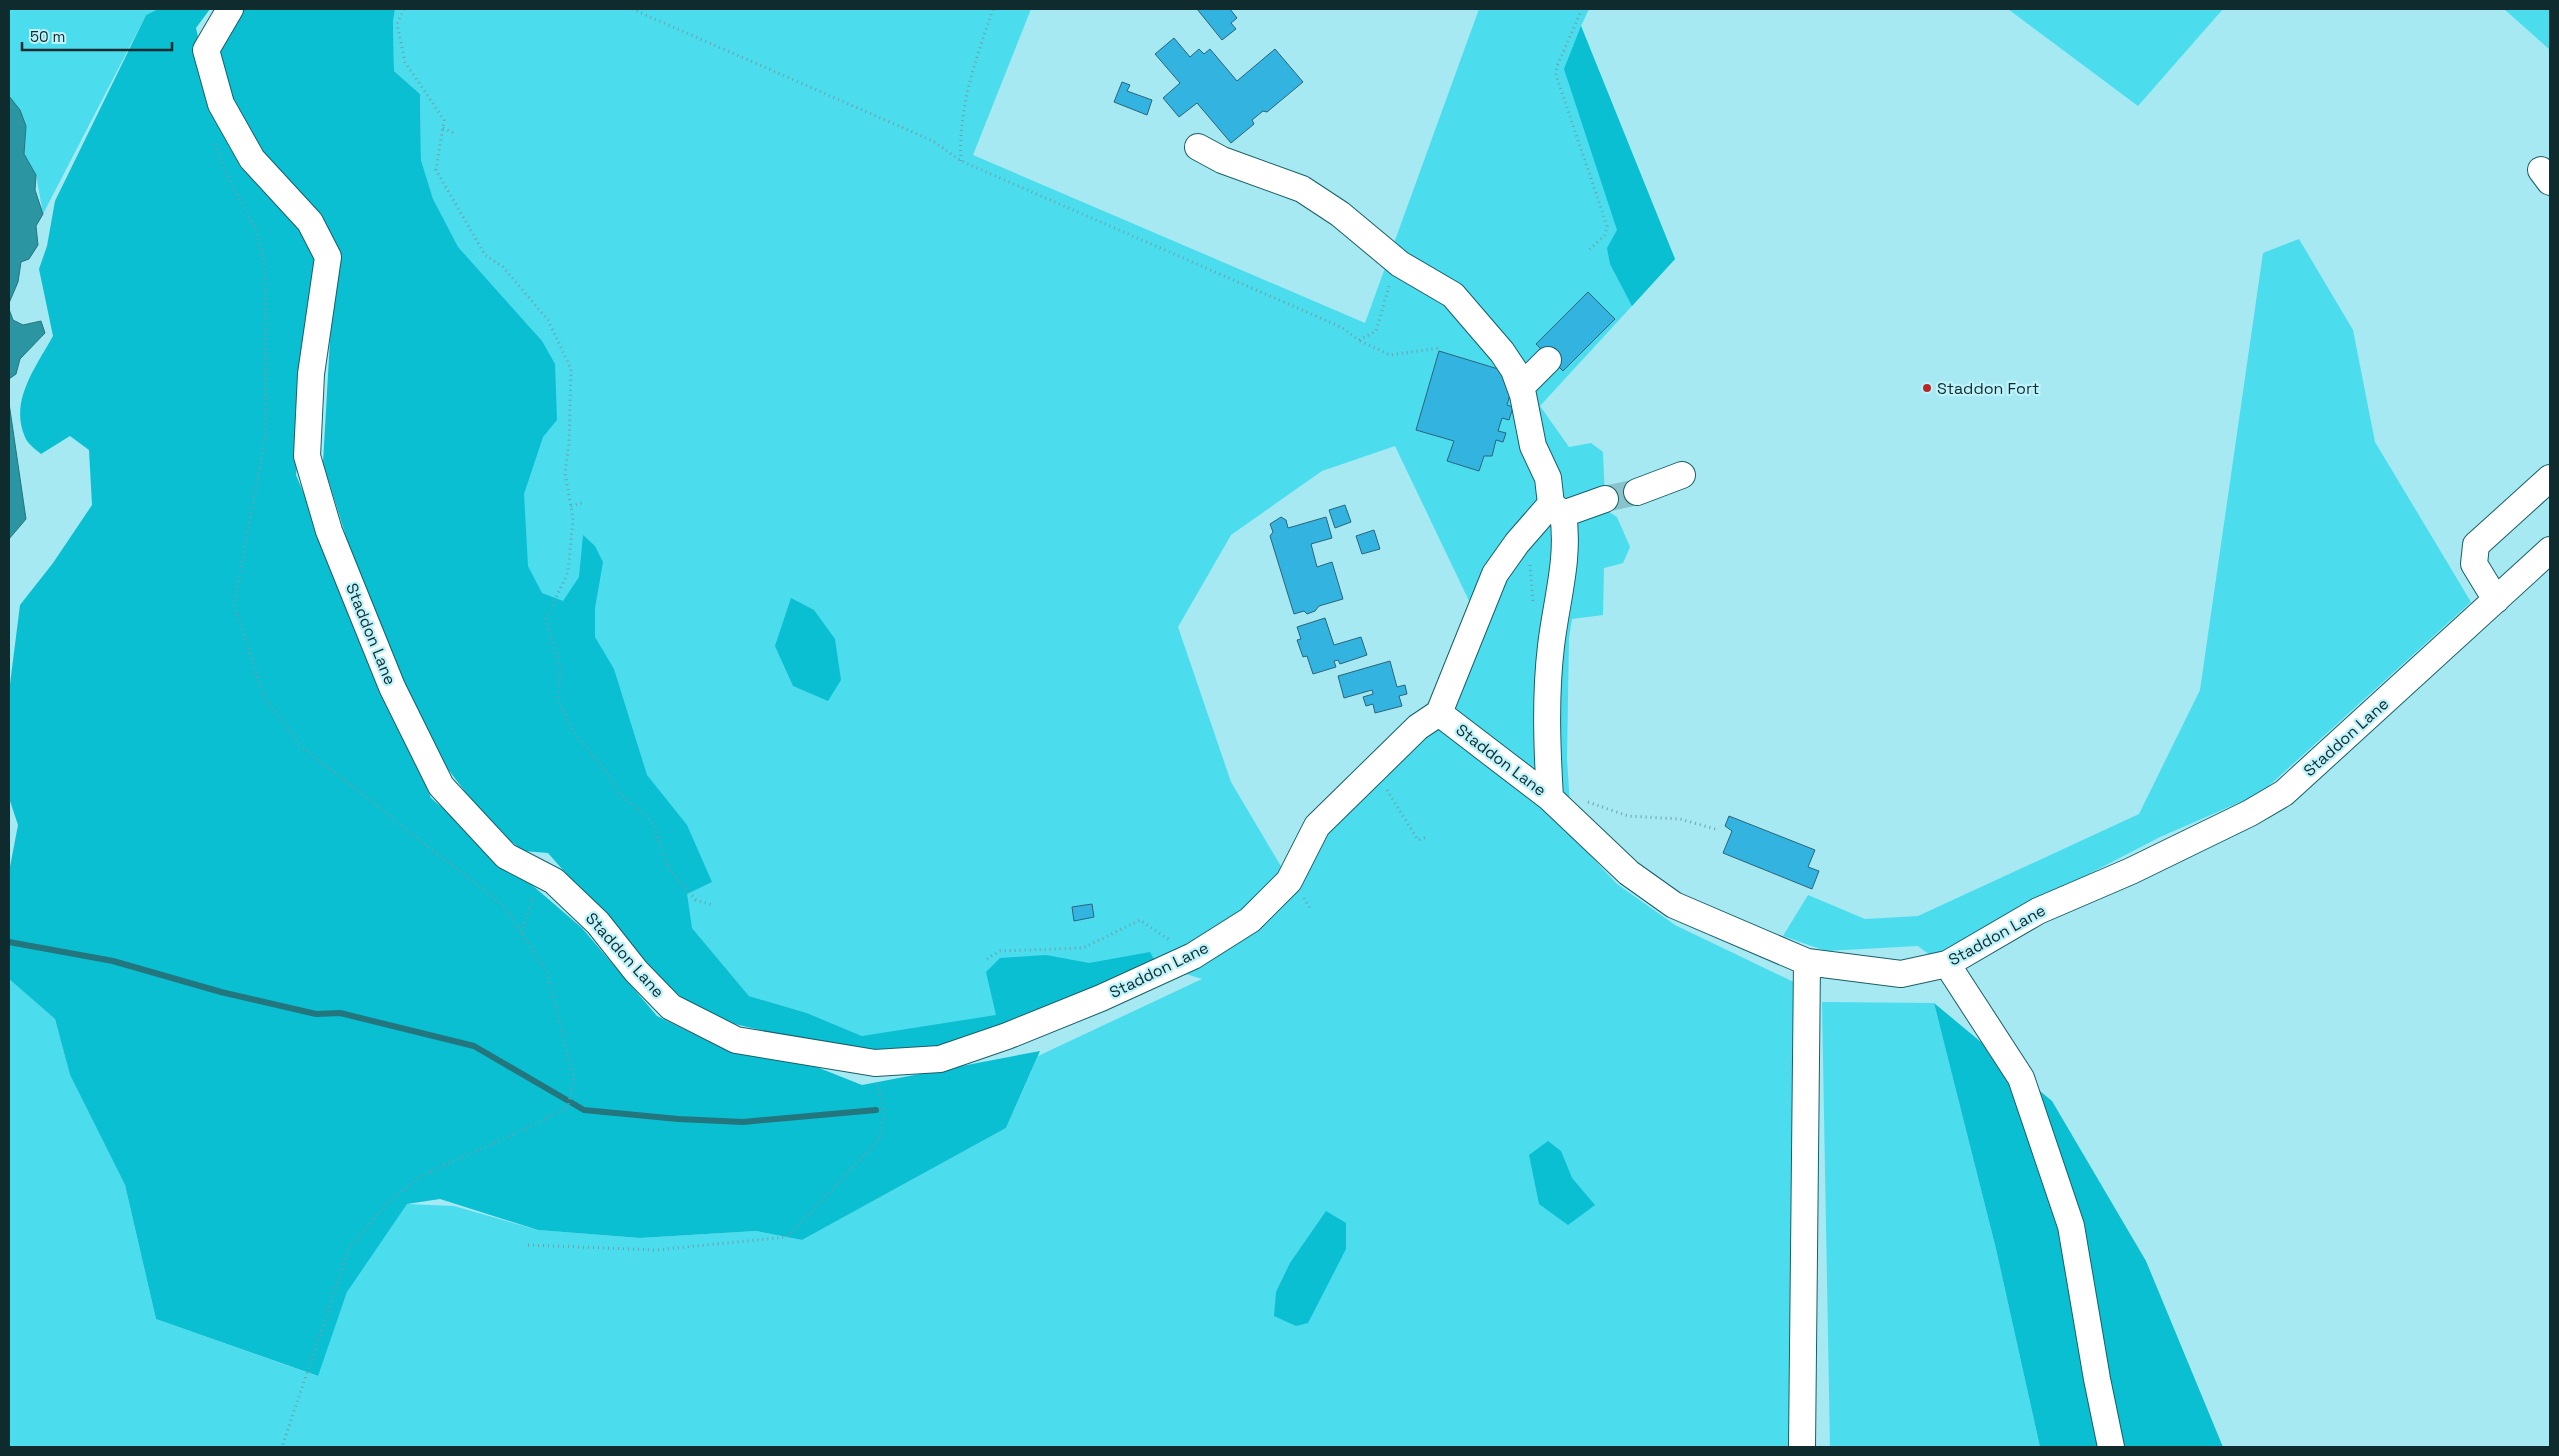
<svg xmlns="http://www.w3.org/2000/svg" width="2559" height="1456" font-family="'Space Grotesk',sans-serif">
<style>
.green{fill:#4bdcee;fill-rule:evenodd}
.forest{fill:#0abfd1}
.water{fill:#2b95a1;stroke:#23757e}
.lines{fill:none;stroke-linecap:round;stroke-linejoin:round}
.stream{stroke:#23757e;stroke-width:6}
.building{fill:#32b3e0;stroke:#2c647a}
.minor-tunnel{stroke:#88c3cb;stroke-width:26;stroke-dasharray:26 13;stroke-linecap:butt}
.minor-casing{stroke:#195f68;stroke-width:28}
.path{stroke:#6da1a8;stroke-width:3;stroke-dasharray:1 4;stroke-linecap:butt}
.minor{stroke:#fff;stroke-width:26}
.poi-dot{fill:#b72726;stroke:#bff3fb;stroke-width:2}
.labels{text-anchor:middle;dominant-baseline:central;stroke-width:4.5;stroke-linejoin:round;paint-order:stroke}
.poi-label{font-size:16px;fill:#0f2b2e;stroke:#bff3fb;text-anchor:start}
.street-label{font-size:16px;fill:#0f2b2e;stroke:#bff3fb}
</style>
<rect width="100%" height="100%" fill="#a6e9f2"/>
<!-- green -->
<path class="green" d="M9 9H158L146 15 43 214 36 175 24 154 26 126 9 100Z
M395 9H1031L973 155 1365 323 1479 9H1589L1581 26 1675 259 1540 406 1569 447 1591 443 1603 452 1605 499 1609 512 1617 517 1630 547 1623 563 1604 568 1603 615 1572 619 1569 638 1567 759 1572 836 1617 884 1675 925 1800 985 1792 1447H9V979L55 1019 70 1075 125 1185 156 1319 317 1376 347 1292 379 1236 407 1204 454 1206 538 1230 640 1238 756 1231 802 1240 1006 1128 1038 1056 1202 979 1157 965 1006 1032 862 1036 807 1013 749 996 692 928 422 550 433 199 421 160 420 94 394 71 393 22ZM1395 446 1471 605 1439 690 1282 868 1231 782 1178 627 1231 535 1322 471Z
M2008 9H2223L2138 106Z
M2504 9H2550V50Z
M2299 239 2353 330 2375 442 2471 602 2261 793 2160 837 2037 901 1934 958 1918 946 1826 951 1783 936 1808 895 1865 919 1918 916 2139 814 2200 690 2263 253Z
M1822 1002 1934 1003 1996 1249 2040 1447H1830Z"/>
<!-- forest -->
<path class="forest" d="M158 9H210L196 28 213 104 302 225 319 259 296 475 431 798 582 928 657 1016 716 1045 799 1060 862 1085 1040 1051 1006 1128 802 1240 756 1231 640 1238 538 1230 440 1199 407 1204 347 1292 318 1376 156 1319 125 1185 70 1075 55 1019 9 979V872L18 825 9 798V692L20 605 53 563 92 505 89 450 70 436 41 454C36 450 27 443 25 437 9 401 36 367 53 336L39 269 47 246 55 201 146 15Z
M235 9H395L393 22 394 71 420 94 421 160 433 199 458 247 542 341 555 364 557 420 543 437 524 494 528 566 542 593 563 601 579 577 583 535 595 546 603 562 595 608V637L614 669 647 775 687 825 712 882 687 894 692 928 749 996 807 1013 862 1036 996 1015 986 972 1000 958 1046 955 1089 963 1150 952 1157 965 936 1053 871 1057 735 1024 686 1001 655 975 548 853 523 851 489 823 444 764 404 681 353 559 323 463 335 251 260 154 220 77 214 47Z
M1581 26 1675 259 1632 306 1610 264 1607 248 1617 230 1564 69Z
M791 598 814 610 835 639 841 680 828 701 793 686 775 646Z
M1934 1003 2052 1101 2146 1261 2223 1447H2040L1996 1249Z
M1548 1141 1561 1151 1572 1178 1595 1205 1568 1225 1539 1204 1529 1155Z
M1326 1211 1346 1223V1249L1308 1323 1296 1326 1274 1316 1276 1292 1290 1263Z"/>
<!-- water -->
<path class="water" d="M9 96 20 110 26 126 24 154 36 175 35 190 43 214 36 226 38 245 29 259 21 262 18 282 9 303Z
M9 309 13 320 23 325 41 321 45 333 20 359 16 374 9 379Z
M9 403 26 519 9 539Z"/>
<g class="lines">
<!-- stream -->
<path class="stream" d="M9 942 113 961 221 992 316 1014 340 1013 474 1046 584 1110 678 1119 743 1122 876 1110"/>
</g>
<!-- building -->
<path class="building" d="M1197 9H1230L1237 18 1231 23 1236 29 1222 40Z
M1174 38 1190 57 1199 49 1204 54 1210 49 1237 81 1275 49 1303 82 1267 112 1263 111 1252 120 1254 124 1231 143 1197 103 1179 117 1163 98 1180 83 1155 54Z
M1122 82 1130 85 1127 91 1152 100 1147 115 1114 102Z
M1588 292 1615 319 1563 371 1536 344Z
M1439 351 1508 372 1513 384 1507 405 1513 407 1509 420 1502 418 1498 431 1506 433 1503 442 1496 440 1492 456H1484L1479 471 1447 461 1454 441 1416 430Z
M1345 505 1351 522 1335 528 1329 510Z
M1281 517 1286 520 1288 528 1326 517 1332 538 1311 544 1317 567 1332 562 1343 599 1319 606 1315 611 1307 614 1304 611 1294 614 1270 536 1273 532 1270 524Z
M1374 530 1380 549 1362 554 1356 536Z
M1325 618 1334 645 1361 637 1367 655 1340 664 1338 660 1334 661 1336 667 1313 674 1307 656 1303 657 1297 640 1301 639 1297 627Z
M1390 661 1397 687 1405 685 1407 694 1399 696 1402 706 1375 713 1373 704 1366 706 1363 697 1373 694 1372 690 1344 698 1338 676Z
M1729 816 1815 850 1808 867 1819 871 1812 889 1723 853 1732 831 1725 826Z
M1092 904 1094 917 1074 921 1072 907Z"/>
<g class="lines">
<!-- minor-tunnel -->
<path class="minor-tunnel" d="M1605 499 1637 492"/>
<defs>
<path id="minor" d="M230 9 206 50 221 104 252 159 310 222 328 257 311 374 307 456 329 531 392 687 441 786 506 856 554 881 598 923 636 971 671 1007 736 1040 875 1063 940 1059 1007 1036 1101 998 1193 956 1250 920 1289 881 1317 826 1418 727 1439 713 1550 798 1629 873 1674 905 1807 962 1901 974 1947 964 2038 911 2131 871 2250 813 2284 793 2550 550
M1198 147 1222 160 1302 189 1340 214 1400 264 1453 295 1502 352 1514 370 1523 395 1533 446 1548 478 1551 504 1517 543 1495 574 1439 713
M2541 170 2550 182
M1521 387 1548 360
M1637 492 1682 475
M1563 514 1605 499
M2496 600 2474 564 2476 545 2550 478
M1550 798C1547 747 1545 697 1551 646 1556 602 1570 558 1563 514L1551 504
M1947 964 2021 1078 2071 1226 2097 1379 2111 1447
M1802 1447 1807 962"/>
</defs>
<!-- minor casing -->
<use href="#minor" class="minor-casing"/>
<!-- path -->
<path class="path" d="M404 9 397 24 405 62 444 120 436 170 485 255 503 267 548 320 571 369 569 445 565 473 573 519 568 572 546 619 560 667 558 700 574 733 608 774 621 796 652 821 669 869 696 900 713 905
M632 9 933 141 961 161 1341 327 1359 340 1376 331 1390 283
M1582 9 1557 66 1556 75 1607 226 1605 235 1587 252
M443 128 456 134
M215 144 227 175 258 234 265 269 266 434 234 604 263 695 301 746 505 907 547 973 574 1078 568 1107 519 1132 422 1175 390 1200 349 1248 282 1447
M961 161C958 107 976 59 993 9
M1360 341 1390 355 1440 348
M571 506 585 502
M1530 565 1533 603
M1387 790 1418 840 1427 837
M1588 802 1628 816 1680 819 1719 830
M1304 898 1311 910
M522 933 533 895
M987 959 1000 951 1083 948 1140 920 1171 941
M528 1245 656 1250 787 1237 878 1141 885 1115 877 1084"/>
<!-- minor -->
<use href="#minor" class="minor"/>
</g>
<!-- markers -->
<circle class="poi-dot" cx="1927" cy="388" r="5"/>
<g class="labels">
<!-- poi labels -->
<g class="poi-label">
<text x="1937" y="388">Staddon Fort</text>
</g>
<!-- street labels -->
<g class="street-label">
<text transform="translate(371 634) rotate(68)">Staddon Lane</text>
<text transform="translate(2346 737) rotate(-42)">Staddon Lane</text>
<text transform="translate(1501 760) rotate(37)">Staddon Lane</text>
<text transform="translate(1997 935) rotate(-29)">Staddon Lane</text>
<text transform="translate(625 955) rotate(48)">Staddon Lane</text>
<text transform="translate(1159 970) rotate(-26)">Staddon Lane</text>
</g>
</g>
<!-- border -->
<rect width="2559" height="1456" fill="none" stroke="#0f2b2e" stroke-width="20"/>
<!-- scale -->
<path d="M22 42v8h150v-8" fill="none" stroke="#0f2b2e" stroke-width="2.5"/>
<text x="30" y="42" font-size="15" fill="#0f2b2e" stroke="#bff3fb" stroke-width="4" paint-order="stroke">50 m</text>
</svg>
